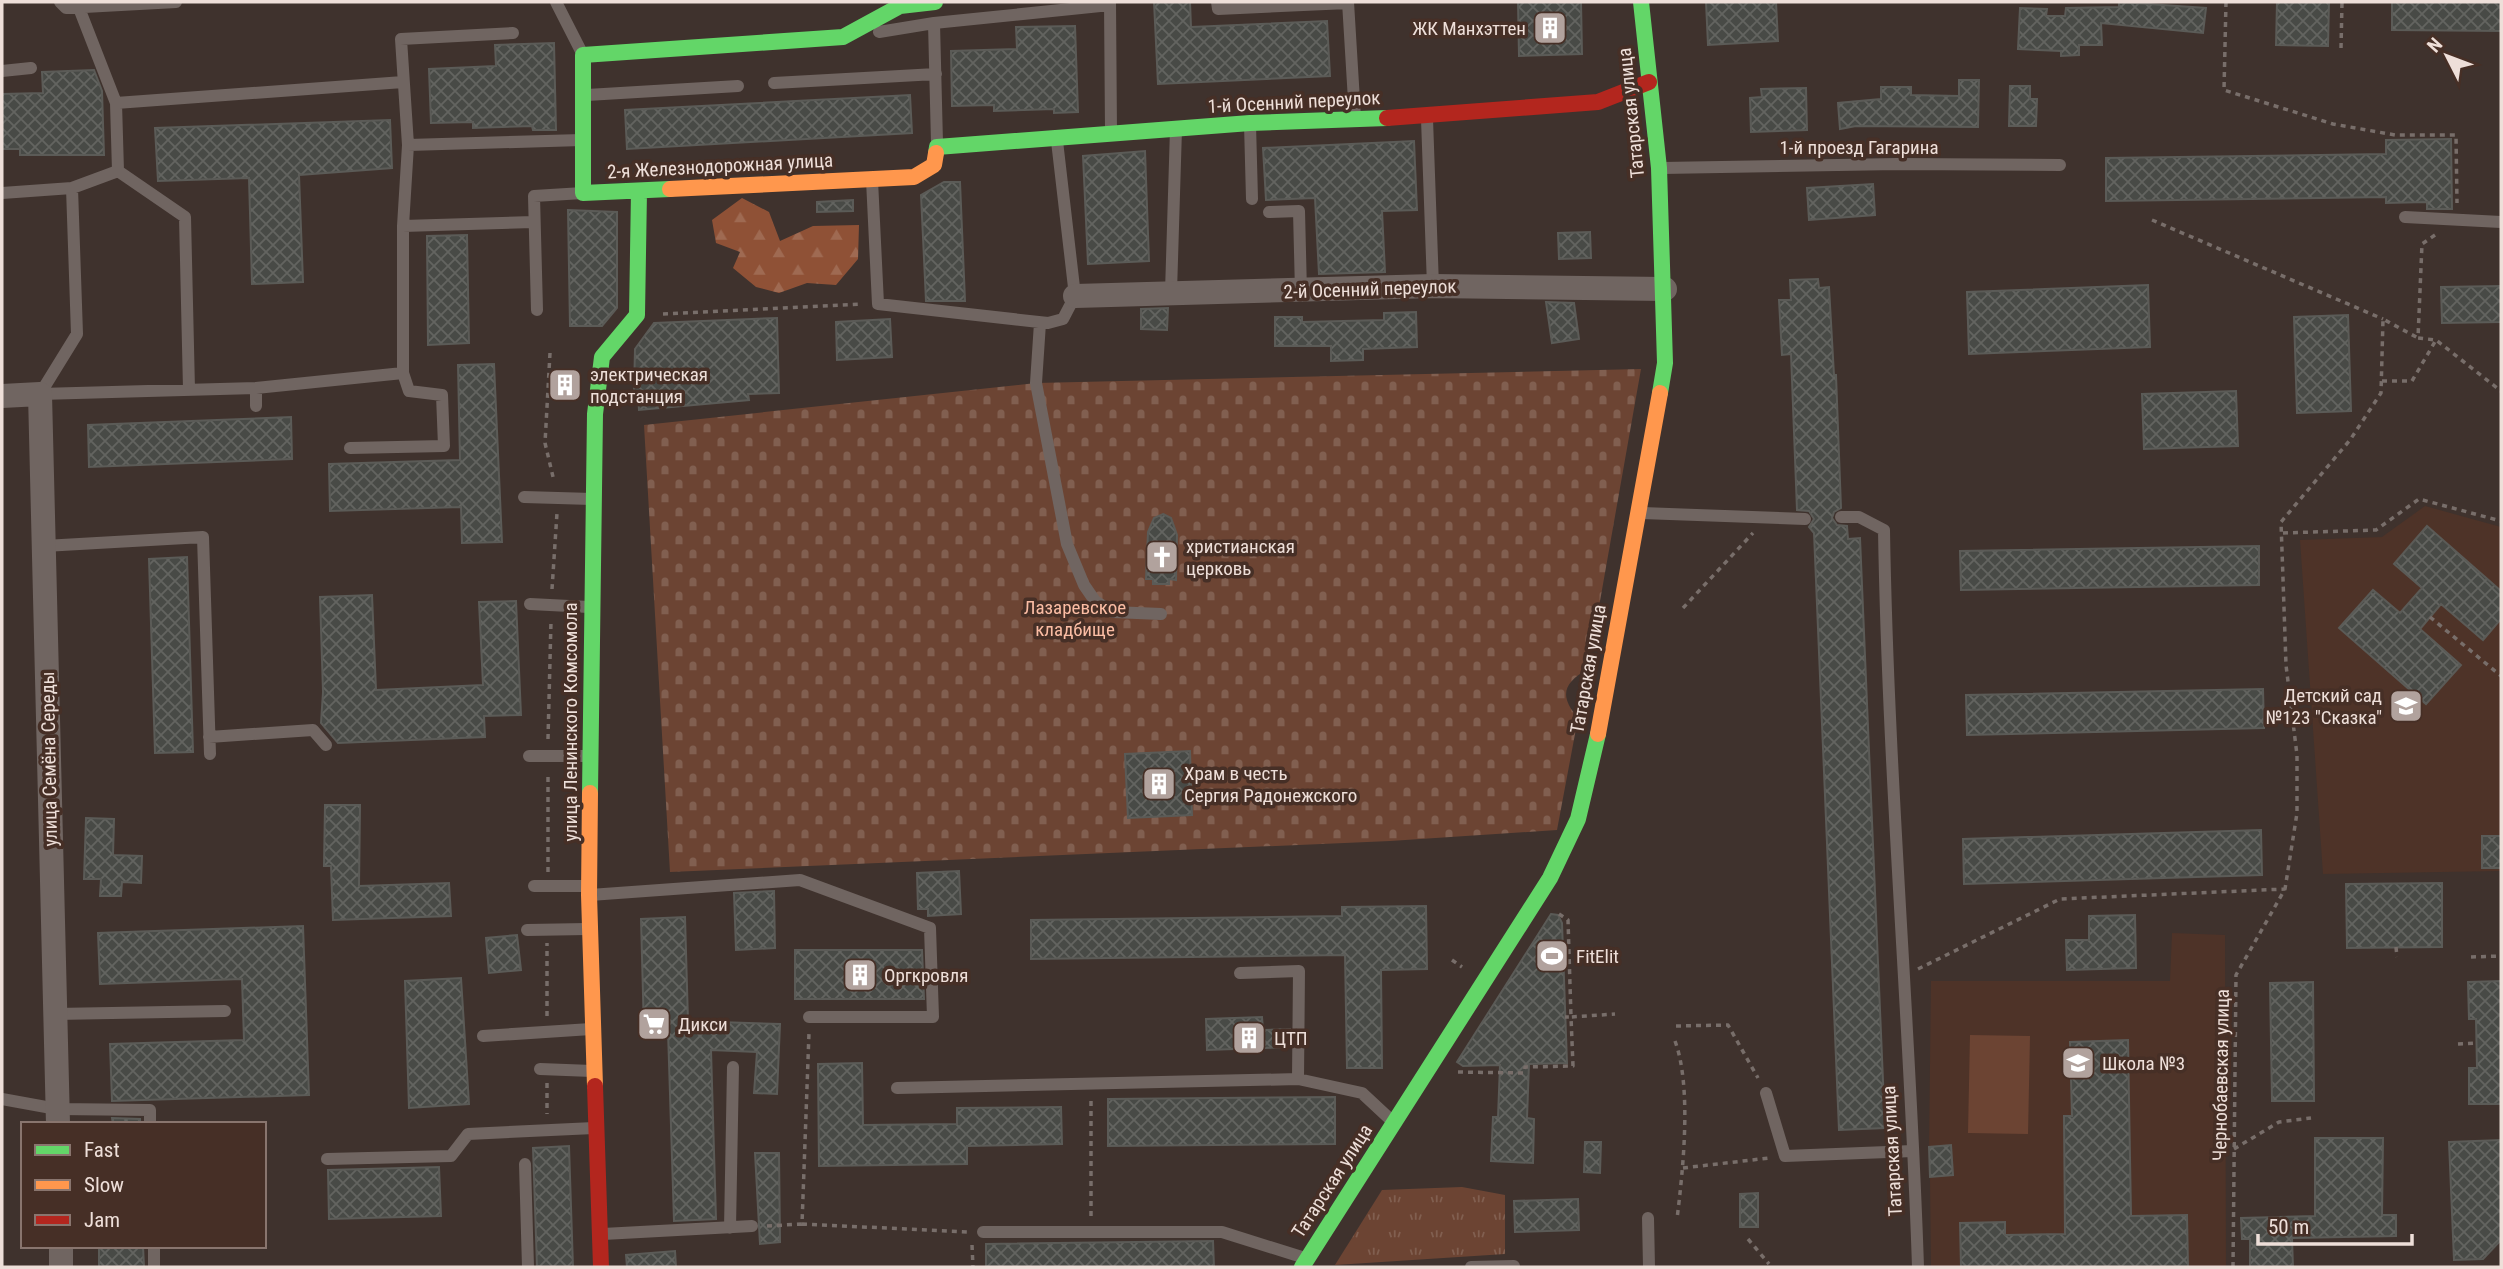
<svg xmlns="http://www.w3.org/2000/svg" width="2503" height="1269" font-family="'Roboto Condensed',sans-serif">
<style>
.built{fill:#4e3328}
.grass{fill:url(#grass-tufts)}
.forest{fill:url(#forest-firs)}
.cemetery{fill:url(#cemetery-stones)}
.pitch{fill:#6c4433}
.building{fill:url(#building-cross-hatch);stroke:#5b5b57;stroke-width:2}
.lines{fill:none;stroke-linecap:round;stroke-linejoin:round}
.path{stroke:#786e6a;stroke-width:3.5;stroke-dasharray:5 5;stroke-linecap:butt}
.lane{stroke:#706561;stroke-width:12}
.street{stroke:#706561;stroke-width:24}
.fast{stroke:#63d668;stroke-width:16}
.slow{stroke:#ff974d;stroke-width:16}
.jam{stroke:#b3261e;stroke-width:16}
.labels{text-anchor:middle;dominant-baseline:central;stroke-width:7;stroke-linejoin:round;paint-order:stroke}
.poi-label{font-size:19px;fill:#eedfd9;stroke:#462f26;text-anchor:start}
.street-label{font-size:19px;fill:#eedfd9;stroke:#462f26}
.park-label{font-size:19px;fill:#fbbda4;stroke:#462f26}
</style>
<defs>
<pattern id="grass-tufts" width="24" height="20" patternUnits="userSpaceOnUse" patternTransform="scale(1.75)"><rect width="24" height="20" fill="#6c4433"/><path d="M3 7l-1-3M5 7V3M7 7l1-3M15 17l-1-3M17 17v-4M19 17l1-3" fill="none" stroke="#815f50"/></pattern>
<pattern id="forest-firs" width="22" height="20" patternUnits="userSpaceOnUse" patternTransform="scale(1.75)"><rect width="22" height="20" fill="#8f5136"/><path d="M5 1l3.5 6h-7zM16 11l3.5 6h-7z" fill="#9f6a52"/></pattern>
<pattern id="cemetery-stones" width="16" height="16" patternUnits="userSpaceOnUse" patternTransform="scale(1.75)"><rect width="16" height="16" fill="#6c4433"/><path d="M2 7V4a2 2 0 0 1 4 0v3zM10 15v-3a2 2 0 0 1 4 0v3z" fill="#815f50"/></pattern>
<pattern id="building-cross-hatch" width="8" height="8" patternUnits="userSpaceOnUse" patternTransform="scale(1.75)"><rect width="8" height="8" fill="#484a46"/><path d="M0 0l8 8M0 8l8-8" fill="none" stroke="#636460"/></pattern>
</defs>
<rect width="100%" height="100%" fill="#3f322d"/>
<!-- built -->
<path class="built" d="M2425 506 2501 527V871L2323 874 2300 540 2382 537Z
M2172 933 2225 935 2226 1267H1931L1930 1177 1953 1175 1951 1146 1929 1147 1931 981H2170Z"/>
<!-- grass -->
<path class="grass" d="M1462 1187 1505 1195V1254L1335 1265 1382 1190Z"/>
<!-- forest -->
<path class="forest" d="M742 198 769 212 780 241 813 226 859 225 858 259 836 285 807 283 779 293 756 287 733 268 740 252 716 243 712 220Z"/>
<!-- cemetery -->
<path class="cemetery" d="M1641 369 1588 669C1563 683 1559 696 1578 718L1557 830 1390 841 670 872 644 425 1036 383Z"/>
<!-- pitch -->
<path class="pitch" d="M1970 1035 2030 1036 2028 1134 1968 1133Z"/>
<!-- building -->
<path class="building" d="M1154 2H1190L1191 27 1327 21 1330 76 1158 84Z
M1518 2H1581L1582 54 1519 56Z
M1706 2H1776L1778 41 1708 45Z
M2119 2 2206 8 2203 33 2101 23 2102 45H2079V55L2061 56V51L2018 49 2020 8 2047 9 2046 16H2065L2066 8 2119 7Z
M2277 2H2329L2328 46 2276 45Z
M2392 2H2501V31L2392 30Z
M1075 26 1078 112 1054 113V109L994 111V105L952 106 951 51 1017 49 1016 27Z
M554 43 556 130H533L532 126 473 128V122L431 123 429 69 496 66 495 45Z
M94 70 102 91 104 155H20V149H2V94L43 93 42 72Z
M1959 80H1979L1978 127 1856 126 1840 129 1838 103 1881 99V87H1911V95L1959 96Z
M2010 86H2030V99H2037L2036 126H2009Z
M1806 88 1807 130 1751 132 1750 98 1762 97 1761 89Z
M910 95 912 133 627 149 625 110Z
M390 120 392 168 299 175 303 282 252 284 249 178 158 181 155 128Z
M2451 139 2452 209H2427V202L2386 203V197L2106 201V158L2386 154V140Z
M1414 141 1417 210 1382 211 1385 272 1319 274 1315 198 1266 200 1263 148Z
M1145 151 1149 261 1088 264 1083 156Z
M944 182H960L965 301H926L921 195Z
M1873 184 1875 215 1809 220 1807 188Z
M853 200V211L817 212V202Z
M568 210 617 212V308L602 326H570Z
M1590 232 1591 258 1559 259 1558 233Z
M467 235 469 343 428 345 427 236Z
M1818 279 1819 288 1829 287 1834 375H1836L1841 508 1834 512 1832 518 1837 525 1847 526 1848 539 1860 538 1885 1128 1839 1130 1814 533 1809 527 1814 519 1809 511 1797 510 1791 354 1782 355 1779 300H1791L1790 280Z
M2148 285 2150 347 1969 354 1967 292Z
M2501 286V322L2442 323 2441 287Z
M1546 302 1574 303 1579 339 1552 343Z
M1168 308 1167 330 1141 329V309Z
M1416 312 1417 347 1363 349V360L1331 361V346H1275V317H1302V322L1384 320V313Z
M2348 315 2351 411 2297 413 2294 317Z
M777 318 779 393 748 394 749 400 639 410 638 393H634L635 349 654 323Z
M890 319 892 357 837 360 836 322Z
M494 364 502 542 462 543 461 507 330 511 329 464 460 460 458 365Z
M2236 391 2238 446 2144 449 2142 394Z
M291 417 292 459 89 467 88 425Z
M1163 514 1171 518 1177 535 1176 580 1169 579V584H1153V579H1146L1148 532 1154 518Z
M2427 526 2501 591V619L2483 640 2441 604 2420 629 2461 665 2426 704 2339 628 2373 590 2400 613 2422 588 2394 564Z
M2259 546V585L1961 590 1960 551Z
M187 557 193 752 155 753 149 559Z
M372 595 376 690 483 685 479 602 516 601 521 715 484 716 485 737 338 743 321 723 323 692 320 597Z
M2263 689 2264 728 1967 735 1966 695Z
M1190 751 1192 815 1128 818 1125 754Z
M325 805H360L359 886 449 883 451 916 333 920 331 866H324Z
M86 818 114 819 113 855 142 856 141 883 122 882 121 896H100L101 879H84Z
M2261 830 2262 875 1964 884 1963 839Z
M2482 836H2501V868H2482Z
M959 871 961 914 928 916V909H918L917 873Z
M2442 883V947L2347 948 2346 884Z
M774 891 775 948 736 950 734 893Z
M1426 906 1427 969 1381 970 1382 1068H1347L1345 955 1031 959V920L1342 916V907Z
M1551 914 1558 915 1562 923 1567 1063 1529 1064 1527 1118 1534 1119 1533 1163 1491 1161 1493 1117H1498L1500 1065 1463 1066 1457 1062Z
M2135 915 2136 968 2067 970 2066 940H2089V916Z
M685 917 688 1021 780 1024 777 1094 754 1093 757 1052 711 1050 716 1219 674 1221 668 1031 644 1032 641 919Z
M303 926 309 1095 112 1101 110 1044 244 1040 242 979 100 984 98 933Z
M517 935 521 970 489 973 486 938Z
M795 950H922L924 999H795Z
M461 978 469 1104 409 1108 405 981Z
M2501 981V1104H2469V1068H2477L2476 1019H2469L2468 982Z
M2313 982 2314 1101H2272L2270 983Z
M1262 1017 1263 1030 1290 1029V1047L1207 1050 1206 1019Z
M2128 1040 2131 1216 2187 1215 2188 1267H1961L1960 1223 2005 1222V1235L2065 1234 2064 1116H2072L2070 1042Z
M862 1063 863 1125 957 1124V1108L1061 1107 1062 1144 967 1146V1164L819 1166 818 1064Z
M1335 1097V1144L1108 1146V1099Z
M112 1118 140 1119V1124H113Z
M2315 1138H2383L2382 1215H2396V1236L2292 1238 2293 1267H2250V1239H2242L2241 1218 2315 1216Z
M2501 1140V1240L2483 1259 2454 1260 2449 1142Z
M1585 1142H1601L1600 1173 1584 1172Z
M1951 1145 1953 1175 1930 1177 1929 1147Z
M569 1146 573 1267H537L533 1148Z
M755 1153H779L780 1242 760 1244Z
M439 1167 441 1216 329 1219 328 1170Z
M1758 1193V1227H1740V1194Z
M1578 1199 1579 1230 1515 1232 1514 1201Z
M1213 1241 1214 1267H986V1244Z
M99 1246H143L144 1267H99Z
M675 1251 676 1267H627L626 1255Z"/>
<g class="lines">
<!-- path -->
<path class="path" d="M2226 2 2224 90 2333 124 2395 135H2456L2457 203
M2341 48 2342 2
M2152 220 2383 319
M2435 235 2422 244 2418 338 2436 340 2501 391
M663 314 862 304
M550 353 545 443 554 481
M2382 381H2412L2436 340
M2283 533 2376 530 2419 499 2501 521
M552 589 557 513
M1683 608 1753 533
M2430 617 2501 676
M548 739 551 621
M548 872V772
M1559 914 1568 920 1571 1017H1565
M2396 947 2397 957
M2471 957 2501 956
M1452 960 1462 967
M1918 969 2060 899 2285 889
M547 1016V943
M1676 1026 1728 1025 1758 1078
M1675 1041C1692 1087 1683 1170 1677 1219
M2458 1044 2476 1043
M1458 1072 1524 1073 1525 1067 1573 1066 1571 1017 1615 1014
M547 1083V1114
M2234 1149 2279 1122 2311 1118
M1683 1168 1769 1158
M1091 1216V1098
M802 1224 968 1232
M767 1226 802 1224 809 1033
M1748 1239 1769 1264
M972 1245 973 1267
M2233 1267 2236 975 2285 889 2297 813V755L2286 665 2281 522 2350 440 2381 393 2383 319 2418 338"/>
<!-- lane -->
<path class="lane" d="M60 2 66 8 176 2
M556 2 583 55
M1110 2 1111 132
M1217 2 1218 9 1348 3
M1348 2 1355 117
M79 8 116 103
M879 32 934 23
M2 71 31 68
M774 83 936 74
M587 95 738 86
M1427 119 1433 286
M1250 124 1252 199
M937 143 934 23 1110 5
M408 145 582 140
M1662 168 1897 164 2060 165
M118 171 116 103 403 82
M118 171 185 217 189 389
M872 180 878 304 1048 323 1063 319 1075 296 1057 141
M2 193 72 188 118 171
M1269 212 1299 211 1301 292
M2405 217 2501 222
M403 226 408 145 401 39 513 33
M1171 292 1176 129
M537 310 534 196 583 193
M1040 323 1036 383 1067 544 1084 585 1095 601 1113 612 1161 614
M40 394 256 388 403 373V226L533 222
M40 394 77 334 72 188
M256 406V388
M350 448 444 446 442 395 409 391 403 373
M524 497 592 499
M1642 513 1805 519
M1841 517H1859L1884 530C1888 776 1910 1021 1918 1267
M44 546 203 537 210 754
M530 604 589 607
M209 737 313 730 326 745
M529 756H588
M534 886H586
M590 895 800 880 930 928 933 1017H809
M527 930 587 929
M1240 973 1299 971 1298 1079 1362 1093 1391 1120
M55 1014 225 1011
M483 1036 591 1029
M540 1069 592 1071
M897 1088 1298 1079
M1766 1093 1785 1156 1913 1151
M2 1099 57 1109 150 1110V1124
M327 1159 451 1156 468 1134 594 1128
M525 1164 528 1267
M1648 1218 1649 1267
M730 1228 733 1067
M983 1232H1222L1305 1258
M603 1234 752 1226
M154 1246V1267
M1471 1267 1514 1266"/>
<!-- street -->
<path class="street" d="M1075 296 1433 286 1665 289
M2 396 40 394 58 1124
M61 1246V1267"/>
<!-- fast -->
<path class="fast" d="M1641 2 1659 168 1665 363 1660 393
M936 153 937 147 1250 123 1387 118
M670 189 583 193V55L843 37 900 6 935 2
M590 793 595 414 602 357 637 315 639 191
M1302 1267 1550 878 1578 819 1598 734"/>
<!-- slow -->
<path class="slow" d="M670 189 914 177 934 165 936 153
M1598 734 1660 393
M590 793 589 895 595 1086"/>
<!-- jam -->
<path class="jam" d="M1387 118 1598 102 1649 82
M595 1086 601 1267"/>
</g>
<!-- icons -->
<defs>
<symbol id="building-square" viewBox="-11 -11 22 22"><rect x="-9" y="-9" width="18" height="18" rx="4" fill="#b1a29d" stroke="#462f26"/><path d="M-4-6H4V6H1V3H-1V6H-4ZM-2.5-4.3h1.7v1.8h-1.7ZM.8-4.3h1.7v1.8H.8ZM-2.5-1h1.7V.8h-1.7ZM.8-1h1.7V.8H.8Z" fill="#fff"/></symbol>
<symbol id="church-square" viewBox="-11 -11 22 22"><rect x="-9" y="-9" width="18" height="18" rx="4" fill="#b1a29d" stroke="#462f26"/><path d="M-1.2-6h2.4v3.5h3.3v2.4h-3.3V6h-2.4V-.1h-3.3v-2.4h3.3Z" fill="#fff"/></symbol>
<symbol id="school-square" viewBox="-11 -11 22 22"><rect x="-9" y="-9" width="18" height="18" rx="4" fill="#b1a29d" stroke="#462f26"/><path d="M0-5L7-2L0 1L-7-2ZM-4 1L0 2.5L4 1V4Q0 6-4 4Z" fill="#fff"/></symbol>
<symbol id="stadium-square" viewBox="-11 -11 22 22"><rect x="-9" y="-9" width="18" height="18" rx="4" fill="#b1a29d" stroke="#462f26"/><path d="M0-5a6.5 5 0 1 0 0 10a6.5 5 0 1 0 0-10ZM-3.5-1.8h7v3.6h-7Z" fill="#fff"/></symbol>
<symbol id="supermarket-square" viewBox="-11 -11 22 22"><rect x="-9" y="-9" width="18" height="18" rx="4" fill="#b1a29d" stroke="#462f26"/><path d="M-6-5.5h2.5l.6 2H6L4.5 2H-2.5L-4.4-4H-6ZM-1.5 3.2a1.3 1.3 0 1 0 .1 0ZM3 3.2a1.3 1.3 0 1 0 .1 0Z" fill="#fff"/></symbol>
</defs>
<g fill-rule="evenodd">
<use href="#building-square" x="1531" y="9" width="38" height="38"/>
<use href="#building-square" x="546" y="366" width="38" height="38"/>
<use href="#church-square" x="1143" y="538" width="38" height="38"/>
<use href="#school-square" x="2387" y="687" width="38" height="38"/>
<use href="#building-square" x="1140" y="765" width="38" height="38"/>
<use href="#stadium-square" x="1533" y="937" width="38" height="38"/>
<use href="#building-square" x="841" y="956" width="38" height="38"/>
<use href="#supermarket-square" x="635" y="1005" width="38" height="38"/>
<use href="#building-square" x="1230" y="1019" width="38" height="38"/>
<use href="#school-square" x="2059" y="1044" width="38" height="38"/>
</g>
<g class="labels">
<!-- poi labels -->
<g class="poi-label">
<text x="1526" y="28" text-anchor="end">ЖК Манхэттен</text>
<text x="590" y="374">электрическая<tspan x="590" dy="22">подстанция</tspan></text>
<text x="1186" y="546">христианская<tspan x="1186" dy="22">церковь</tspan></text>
<text x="2382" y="695" text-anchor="end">Детский сад<tspan x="2382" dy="22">№123 "Сказка"</tspan></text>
<text x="1184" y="773">Храм в честь<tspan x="1184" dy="22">Сергия Радонежского</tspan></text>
<text x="1576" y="956">FitElit</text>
<text x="884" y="975">Оргкровля</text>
<text x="678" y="1024">Дикси</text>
<text x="1274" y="1038">ЦТП</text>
<text x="2102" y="1063">Школа №3</text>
</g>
<!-- street labels -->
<g class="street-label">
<text transform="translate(1294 102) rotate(-3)">1-й Осенний переулок</text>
<text transform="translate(1631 113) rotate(-96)">Татарская улица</text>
<text x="1859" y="147">1-й проезд Гагарина</text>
<text transform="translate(720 166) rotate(-3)">2-я Железнодорожная улица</text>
<text transform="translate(1370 289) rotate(-2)">2-й Осенний переулок</text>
<text transform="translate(1588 669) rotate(-80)">Татарская улица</text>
<text transform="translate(570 722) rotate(-90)">улица Ленинского Комсомола</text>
<text transform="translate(49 759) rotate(-91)">улица Семёна Середы</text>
<text transform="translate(2221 1075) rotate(-89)">Чернобаевская улица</text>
<text transform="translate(1892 1151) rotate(-93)">Татарская улица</text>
<text transform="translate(1332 1181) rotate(-57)">Татарская улица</text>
</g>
<!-- park labels -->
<g class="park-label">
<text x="1075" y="607">Лазаревское<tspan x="1075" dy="22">кладбище</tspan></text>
</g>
</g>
<!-- border -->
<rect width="2503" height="1269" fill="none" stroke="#eedfd9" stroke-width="7"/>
<!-- legend -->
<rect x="21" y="1122" width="245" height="126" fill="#462f26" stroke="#89756e" stroke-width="2"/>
<rect x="35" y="1145" width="35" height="10" fill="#63d668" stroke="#89756e" stroke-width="2"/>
<text x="84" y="1157" font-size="21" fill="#eedfd9">Fast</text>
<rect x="35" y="1180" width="35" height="10" fill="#ff974d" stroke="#89756e" stroke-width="2"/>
<text x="84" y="1192" font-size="21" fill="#eedfd9">Slow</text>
<rect x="35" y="1215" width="35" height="10" fill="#b3261e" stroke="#89756e" stroke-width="2"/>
<text x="84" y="1227" font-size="21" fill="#eedfd9">Jam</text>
<!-- north arrow -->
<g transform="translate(2447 56) rotate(312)" stroke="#462f26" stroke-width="5" paint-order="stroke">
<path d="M0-5L12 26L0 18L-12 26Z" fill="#eedfd9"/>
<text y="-10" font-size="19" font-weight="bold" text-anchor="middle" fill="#eedfd9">N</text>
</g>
<!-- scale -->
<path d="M2258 1234v10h154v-10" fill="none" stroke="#eedfd9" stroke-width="3.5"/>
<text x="2268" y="1234" font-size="21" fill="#eedfd9" stroke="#462f26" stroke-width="5" paint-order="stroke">50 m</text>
</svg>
